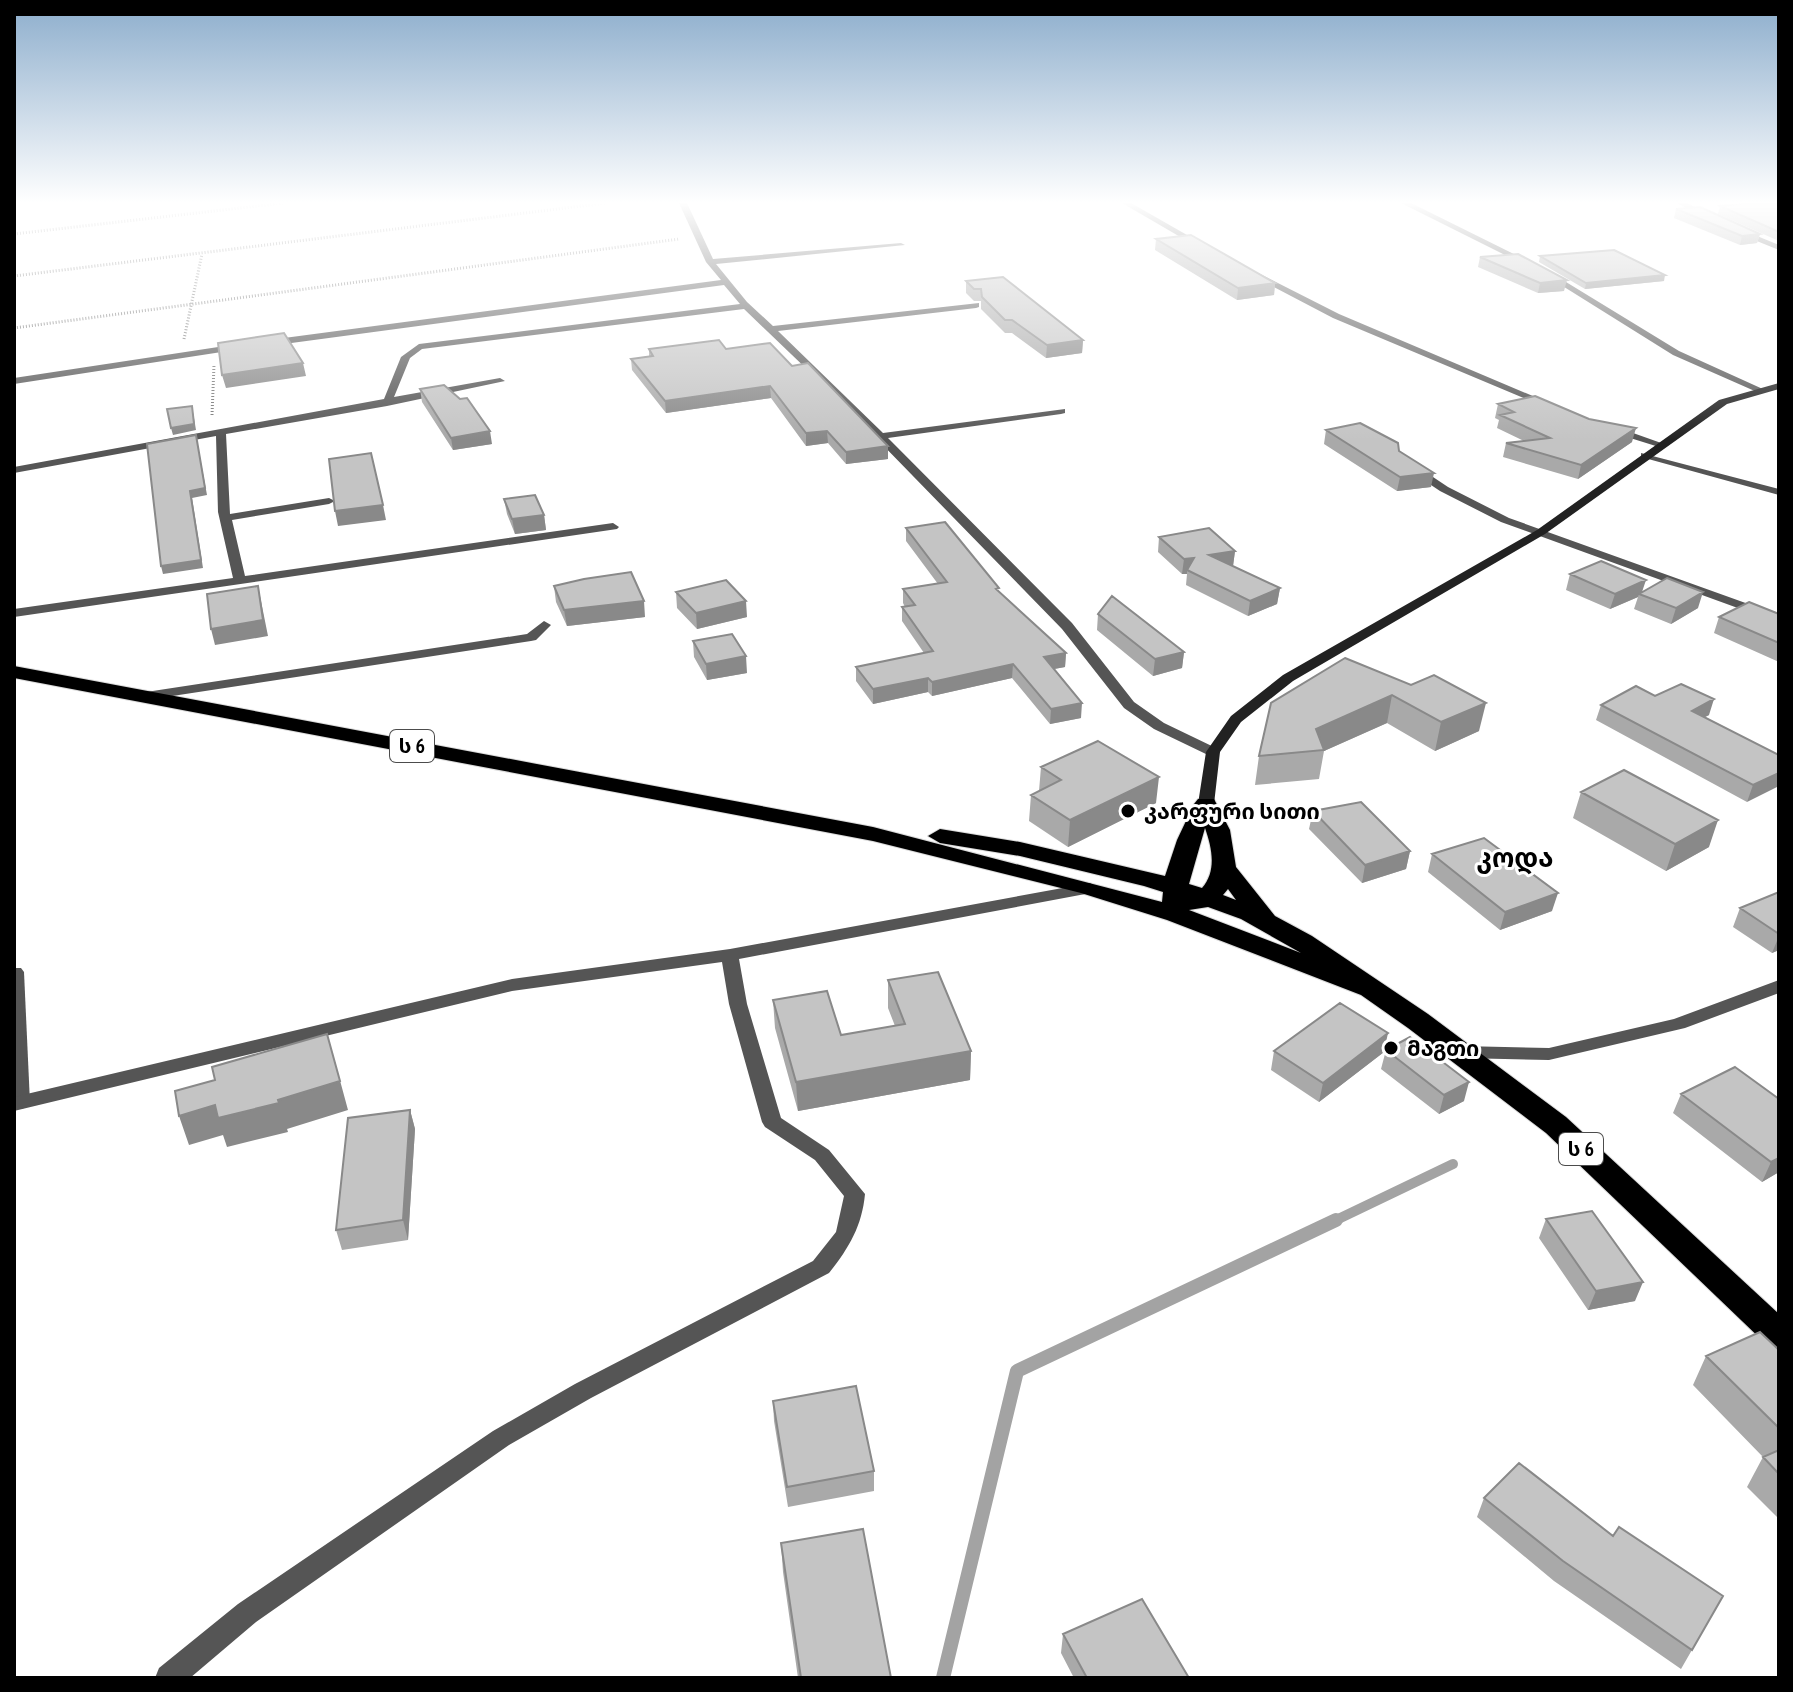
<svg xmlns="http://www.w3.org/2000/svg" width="1793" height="1692" font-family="'PT Sans Narrow','Noto Sans Georgian',sans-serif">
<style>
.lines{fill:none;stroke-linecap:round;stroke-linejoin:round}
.stream-far1{stroke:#a3a3a3;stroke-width:10}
.stream{stroke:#a3a3a3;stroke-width:14}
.highway-casing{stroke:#dbdbdb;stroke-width:2}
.path{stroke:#777;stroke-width:3;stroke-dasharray:1 2;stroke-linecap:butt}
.lane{fill:#555;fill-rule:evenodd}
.street{fill:#555;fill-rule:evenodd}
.secondary{fill:#222;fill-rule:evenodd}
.highway{fill:#000;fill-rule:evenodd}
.wall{fill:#a9a9a9}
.shaded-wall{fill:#898989}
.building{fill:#c4c4c4;stroke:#898989;stroke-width:2}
.poi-dot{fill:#000;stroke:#fff;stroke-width:3}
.labels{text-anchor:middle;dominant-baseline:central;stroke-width:6;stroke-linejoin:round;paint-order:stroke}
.shield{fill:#fff;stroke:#4c4c4c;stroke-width:2}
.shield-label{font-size:20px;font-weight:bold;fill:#000}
.poi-label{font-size:22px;font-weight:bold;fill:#000;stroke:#fff;text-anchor:start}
.quarter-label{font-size:26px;font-weight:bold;fill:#000;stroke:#fff}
</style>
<rect width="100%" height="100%" fill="#fff"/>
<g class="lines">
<!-- stream-far1 -->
<path class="stream-far1" d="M1332 1222 1453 1164"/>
<!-- stream -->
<path class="stream" d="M943 1678 1017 1371 1336 1220"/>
<defs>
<path id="highway" d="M14 666 873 827 1162 902 1163 892 1144 886 1020 856 940 843 928 836 940 829 1020 842 1165 876 1177 840 1194 804 1198 799H1214L1230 830 1236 867 1275 916 1312 936 1428 1014 1566 1117 1779 1314V1349L1767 1345 1546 1133 1408 1028 1361 995 1167 920 1081 893 873 841 14 678ZM1205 828C1212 848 1217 871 1202 888L1189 884ZM1228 889 1236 900 1223 895ZM1208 907 1241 919 1301 953 1189 910Z"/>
</defs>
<!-- highway casing -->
<use href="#highway" class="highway-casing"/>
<!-- path -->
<path class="path" d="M14 234 283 203
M14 276 606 203
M14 328 679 239
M184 339 202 254
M212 415 214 365"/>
<!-- lane -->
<path class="lane" d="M14 968H21L24 972 30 1103 27 1107 21 1109 14 1106Z"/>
<!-- street -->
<path class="street" d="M679 203H687L713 259 901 243 905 245 716 264 747 302 773 326 979 303V307L976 308 778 331 883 433 1065 409V413L1061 414 888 438 1072 623 1134 702 1164 723 1218 749 1220 752 1218 755H1208L1154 729 1124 708 1062 629 838 399 744 309 422 349 410 358 394 397 500 378 505 381 387 406 226 434 230 514 329 498 335 501 329 504 232 520 245 576 613 523 619 527 617 529 14 617V609L233 578 218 512 216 436 14 473V467L384 399 401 357 419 344 740 304 724 285 269 346 264 343 269 340 721 280 706 262Z
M1122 203H1131L1208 247 1201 249Z
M1401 203H1411L1532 263 1525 265Z
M1677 203H1687L1712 216 1705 218Z
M1740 229 1779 245V250L1737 233Z
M1548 271 1679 351 1765 390 1757 392 1673 355 1545 275Z
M1256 272 1339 314 1554 405 1545 407 1333 318 1253 276Z
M238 344 241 345V349L14 384V378Z
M1611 428H1619L1664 444 1659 447 1611 432Z
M1641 453 1779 489V495L1641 457Z
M1410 467H1418L1448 487 1509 518 1779 615V623L1501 522 1440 491 1410 471Z
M544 621 551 625 536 640 531 641 146 700 139 696 146 692 527 634Z
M1090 883 1098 888 1096 892 739 959 747 1004 781 1118 829 1150 865 1194C862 1226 849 1248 829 1273L591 1398 509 1445 256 1622 190 1678H155L159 1668 238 1604 493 1431 575 1384 813 1261 836 1232 844 1196 815 1160 765 1127 762 1122 729 1004 722 962 512 991 14 1111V1097L512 979 730 949Z
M1779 980V993L1685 1028 1549 1060 1461 1058 1454 1057 1452 1052 1454 1047 1461 1046 1549 1048 1674 1019Z"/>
<!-- secondary -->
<path class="secondary" d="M1779 383V389L1727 404 1545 534 1293 681 1241 722 1220 752 1214 804 1211 807H1201L1198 804 1206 752 1231 716 1283 675 1537 530 1719 400Z"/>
<!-- highway -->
<use href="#highway" class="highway"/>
</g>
<!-- wall -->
<path class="wall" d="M1779 203V241L1718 214 1720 206Z
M1676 209 1760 234 1757 243 1740 245 1674 218Z
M1156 239 1275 283 1274 295 1237 300 1155 250Z
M1540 256 1664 281 1585 289 1539 262Z
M1480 257 1564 291 1538 293 1478 267Z
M966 281 1083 340 1082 353 1046 358 1012 333H1005L981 309V301H974L966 293Z
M649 349H726L792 366 888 446V459L846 464 828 443 806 446 771 398 666 413 632 370 631 359 649 356Z
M420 389 492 444 453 450 422 402Z
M1498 404 1632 442 1578 479 1503 457 1506 443 1524 441 1497 428 1499 420 1495 418Z
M1326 430 1399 451 1431 487 1397 491 1324 444Z
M504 499 544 515 546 530 515 534 507 514Z
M906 528 999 591 1066 653 1065 667 1054 669 1081 718 1050 724 1012 678 932 696 928 692 873 704 856 681V667L924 653 902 621V607H905L903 603V589L938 584 906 541Z
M1159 537 1235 551 1233 566 1280 588 1277 604 1248 616 1186 585 1187 574H1182L1158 552Z
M1570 574 1642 592 1698 608 1671 624 1634 609 1638 597 1610 609 1566 590Z
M554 586 645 617 567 626 556 602Z
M676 592 747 617 697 629 677 608Z
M1098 614 1184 652 1182 668 1153 676 1097 630Z
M1779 614V662L1714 633 1719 617Z
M693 641 747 673 707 680 694 657Z
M1345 658 1479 731 1435 751 1387 723 1324 751 1319 779 1255 785 1259 756Z
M1655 696 1709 715 1705 717 1779 755 1747 802 1596 720 1601 705Z
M1041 767 1156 803 1068 847 1029 821 1031 795 1039 791Z
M1581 792 1709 847 1666 871 1573 818Z
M1313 811 1410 851 1406 869 1362 883 1309 829Z
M1432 854 1552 911 1500 930 1428 872Z
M1779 892V950L1772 953 1733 927 1740 908Z
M888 980 971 1051 970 1080 798 1111 775 1028 773 1000 841 1035 895 1026 888 1008Z
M1386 1050 1464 1101 1439 1114 1381 1069Z
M1274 1051 1384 1052 1319 1102 1271 1070Z
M1681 1094 1779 1099V1172L1762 1182 1673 1113Z
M410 1110 415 1129 408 1240 342 1250 336 1230Z
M1546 1219 1635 1301 1588 1310 1539 1238Z
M1779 1350V1519L1747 1487 1763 1457 1693 1385 1706 1356Z
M773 1401 874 1471V1491L788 1507 774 1421Z
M1484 1498 1613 1536 1723 1596 1681 1669 1554 1581 1477 1517Z
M781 1543 891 1678H798L783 1572Z
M1063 1634 1189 1678H1074L1061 1653Z"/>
<!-- shaded-wall -->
<path class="shaded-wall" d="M1760 234 1757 243 1740 245 1742 236Z
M1665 275 1664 281 1585 289 1586 283Z
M1567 280 1564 291 1538 293 1540 283Z
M1275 283 1274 295 1237 300 1238 288Z
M1083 340 1082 353 1046 358 1047 345Z
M303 363 306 376 226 388 222 375Z
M770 386 771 398 666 413 665 401Z
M192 406 196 430 173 435 171 428Z
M1636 428 1632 442 1578 479 1581 465Z
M490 431 492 444 453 450 451 438Z
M827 431 828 443 806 446V433Z
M196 435 207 495 192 498 203 568 163 574 161 566Z
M888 446V459L846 464V452Z
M1434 473 1431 487 1397 491 1400 477Z
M383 505 386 520 338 526 335 511Z
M544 515 546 530 515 534 512 519Z
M1235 551 1233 566 1209 555Z
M1194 558 1187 570V574H1182L1184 559Z
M1646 580 1641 595 1639 594 1638 597 1610 609 1615 594Z
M258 586 268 636 215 645 211 629Z
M1280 588 1277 604 1248 616 1250 601Z
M1703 592 1698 608 1671 624 1676 608Z
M644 601 645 617 567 626 564 610Z
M746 601 747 617 697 629 696 613Z
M1184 652 1182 668 1153 676 1155 659Z
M1066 653 1065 667 1043 671 1044 657Z
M746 656 747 673 707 680 706 664Z
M1013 664 1012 678 932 696V682Z
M928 678V692L873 704V689Z
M1392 695 1387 723 1324 751 1316 729Z
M1714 699 1709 715 1687 726 1692 711Z
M1082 703 1081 718 1050 724 1051 709Z
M1486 703 1479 731 1435 751 1441 722Z
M1779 773V786L1747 802 1753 785Z
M1159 777 1156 803 1068 847 1070 820Z
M1718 820 1709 847 1666 871 1675 844Z
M1410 851 1406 869 1362 883 1365 865Z
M1558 893 1552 911 1500 930 1505 912Z
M1779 936V950L1772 953Z
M1388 1033 1384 1052 1319 1102 1323 1083Z
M971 1051 970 1080 798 1111 796 1082Z
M335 1062 348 1110 287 1129 278 1100Z
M1469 1082 1464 1101 1439 1114 1444 1095Z
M279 1103 288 1132 227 1147 223 1135 189 1145 179 1116 215 1105Z
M410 1110 415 1129 408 1240 403 1220Z
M1779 1158V1172L1762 1182 1771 1162Z
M1643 1282 1635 1301 1588 1310 1596 1291Z"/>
<!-- building -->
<path class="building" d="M1753 203H1779V232L1720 206Z
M1700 207 1760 234 1742 236 1676 209Z
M1191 235 1275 283 1238 288 1156 239Z
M1614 250 1665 275 1586 283 1540 256Z
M1518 254 1567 280 1540 283 1480 257Z
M1003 277 1083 340 1047 345 1012 320H1005L982 297 981 289H974L966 281Z
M284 333 303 363 222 375 218 343Z
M719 340 726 349 770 343 792 366 808 363 888 446 846 452 827 431 806 433 770 386 665 401 631 359 653 356 649 349Z
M444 385 460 399 467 398 490 431 451 438 420 389Z
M1535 396 1589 419 1636 428 1581 465 1506 443 1550 438 1500 415 1514 412 1498 404Z
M192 406 194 424 171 428 167 409Z
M1360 423 1398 443 1399 451 1434 473 1400 477 1326 430Z
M196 435 205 488 190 491 201 560 161 566 147 444Z
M371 453 383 505 335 511 329 459Z
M535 495 544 515 512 519 504 499Z
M945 522 999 588 996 589 1066 653 1044 657 1082 703 1051 709 1013 664 932 682 928 678 873 689 856 667 933 651 902 607 915 605 903 589 947 582 906 528Z
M1209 528 1235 551 1209 555 1280 588 1250 601 1187 570 1194 558 1184 559 1159 537Z
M1601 561 1646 580 1615 594 1570 574Z
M631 572 644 601 564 610 554 586 584 579Z
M1667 578 1703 592 1676 608 1639 594Z
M726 580 746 601 696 613 676 592Z
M258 586 263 620 211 629 207 594Z
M1112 596 1184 652 1155 659 1098 614Z
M1749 602 1779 614V643L1719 617Z
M732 634 746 656 706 664 693 641Z
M1345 658 1411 685 1434 675 1486 703 1441 722 1392 695 1316 729 1324 750 1259 756 1271 703Z
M1681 684 1714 699 1692 711 1779 755V773L1753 785 1601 705 1636 686 1655 696Z
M1098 741 1159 777 1070 820 1031 795 1061 780 1041 767Z
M1624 770 1718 820 1675 844 1581 792Z
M1361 802 1410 851 1365 865 1313 811Z
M1484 838 1558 893 1505 912 1432 854Z
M1779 892V934L1740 908Z
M938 972 971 1051 796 1082 773 1000 827 991 841 1035 905 1024 888 980Z
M1340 1003 1388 1033 1323 1083 1274 1051Z
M327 1034 340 1081 278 1100 279 1103 218 1118 215 1105 179 1116 175 1091 215 1080 212 1067Z
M1410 1037 1469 1082 1444 1095 1386 1050Z
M1735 1067 1779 1099V1158L1771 1162 1681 1094Z
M410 1110 403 1220 336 1230 348 1118Z
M1592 1211 1643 1282 1596 1291 1546 1219Z
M1760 1332 1779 1350V1428L1706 1356Z
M856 1386 874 1471 787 1487 773 1401Z
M1779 1450V1474L1763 1457Z
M1519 1463 1613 1536 1619 1527 1723 1596 1692 1650 1563 1561 1484 1498Z
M863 1529 891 1678H801L781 1543Z
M1142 1599 1189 1678H1087L1063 1634Z"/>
<!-- sky -->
<linearGradient id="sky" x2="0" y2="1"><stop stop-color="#8cadcc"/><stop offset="0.46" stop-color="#fff"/><stop offset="1" stop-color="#fff" stop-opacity="0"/></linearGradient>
<rect width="1793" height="440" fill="url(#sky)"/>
<!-- markers -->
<g class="poi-dot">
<circle cx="1128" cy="811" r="8"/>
<circle cx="1391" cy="1048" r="8"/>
</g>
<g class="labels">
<!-- shield labels -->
<g class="shield">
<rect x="390" y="730" width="44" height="32" rx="6"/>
<rect x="1559" y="1133" width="44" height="32" rx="6"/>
</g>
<g class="shield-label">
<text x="412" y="746">ს 6</text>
<text x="1581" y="1149">ს 6</text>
</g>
<!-- poi labels -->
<g class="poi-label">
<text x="1144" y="811">კარფური სითი</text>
<text x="1407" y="1048">მაგთი</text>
</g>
<!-- quarter labels -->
<g class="quarter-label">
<text x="1515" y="857">კოდა</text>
</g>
</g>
<!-- border -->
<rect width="1793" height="1692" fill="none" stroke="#000000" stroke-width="32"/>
</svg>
